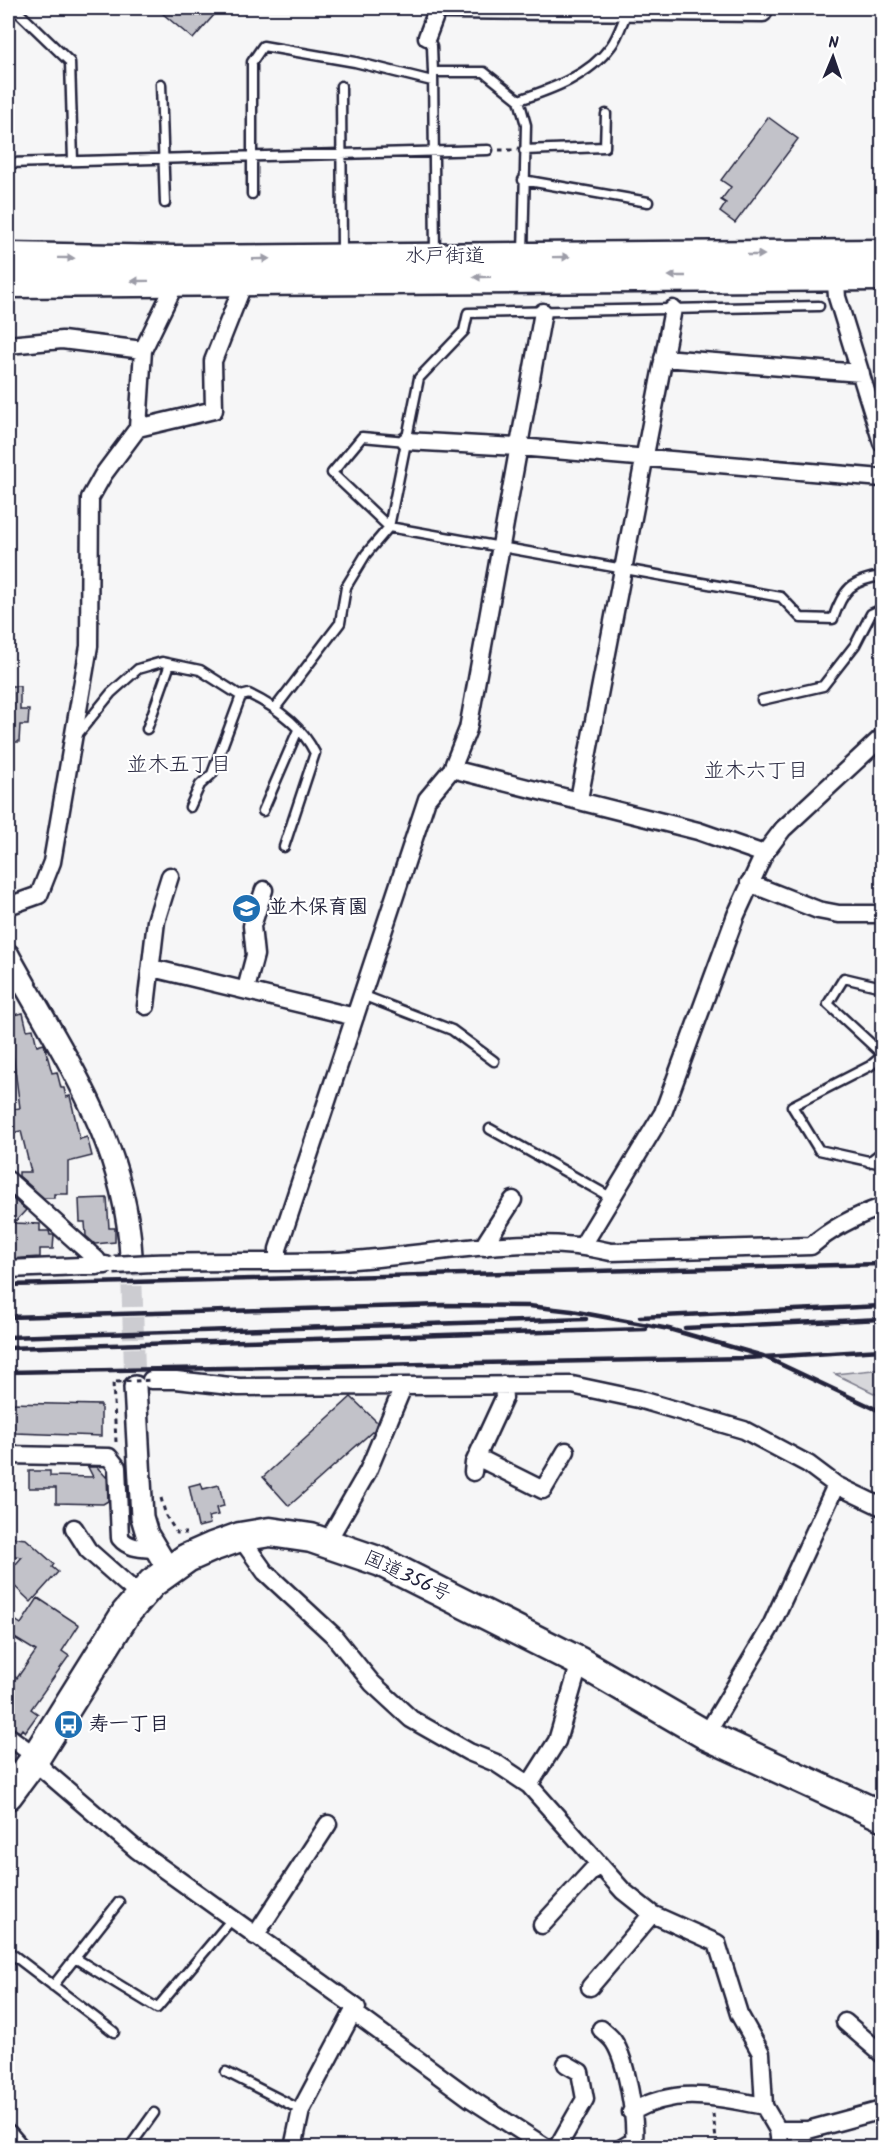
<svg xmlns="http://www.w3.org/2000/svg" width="890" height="2155" font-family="Kalam,'Klee One',sans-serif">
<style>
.green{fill:#d7d7db;stroke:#7c7c8b;stroke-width:1.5}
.building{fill:#c2c2c9;stroke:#22223b;stroke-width:1.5}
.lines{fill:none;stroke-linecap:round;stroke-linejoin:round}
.tertiary-tunnel{stroke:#ccccd1;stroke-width:21;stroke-dasharray:21 10;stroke-linecap:butt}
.service-casing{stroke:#22223b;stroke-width:13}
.minor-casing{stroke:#22223b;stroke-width:21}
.tertiary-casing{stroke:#22223b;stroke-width:26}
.trunk-casing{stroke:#22223b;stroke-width:33}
.path{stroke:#22223b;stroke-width:3;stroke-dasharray:4.5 4.5;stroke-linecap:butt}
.service{stroke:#fff;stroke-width:8}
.minor{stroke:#fff;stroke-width:16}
.tertiary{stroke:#fff;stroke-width:21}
.trunk{stroke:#fff;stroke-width:28}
.rail{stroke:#22223b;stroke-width:4.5}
.minor-bridge-casing{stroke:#22223b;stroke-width:21;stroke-linecap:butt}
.path-bridge{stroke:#22223b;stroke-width:3;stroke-dasharray:4.5 4.5;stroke-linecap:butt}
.minor-bridge{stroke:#fff;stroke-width:16}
.oneway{fill:#9c9ca7}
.labels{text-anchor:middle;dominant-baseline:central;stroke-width:4.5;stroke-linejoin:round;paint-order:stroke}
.street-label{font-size:20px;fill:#22223b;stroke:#fff}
.poi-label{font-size:20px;font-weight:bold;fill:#22223b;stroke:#fff;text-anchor:start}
.neighbourhood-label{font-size:21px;fill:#22223b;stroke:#fff}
</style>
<rect width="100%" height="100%" fill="#f6f6f7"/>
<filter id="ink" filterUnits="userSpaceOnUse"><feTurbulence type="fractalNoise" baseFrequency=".0167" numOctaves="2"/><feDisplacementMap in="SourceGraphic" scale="12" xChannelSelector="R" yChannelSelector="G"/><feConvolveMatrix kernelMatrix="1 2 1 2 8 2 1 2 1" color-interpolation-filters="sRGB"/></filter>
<g filter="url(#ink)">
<!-- green -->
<path class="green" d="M882 1369V1397L835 1374Z"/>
<!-- building -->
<path class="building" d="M156 8H205L214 15 193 39Z
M768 117 798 139 735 223 720 212 726 203 721 200 731 187 721 180Z
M8 686H20V710H29L28 725H20L19 742H8Z
M23 1013 27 1030 33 1029 37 1046 44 1044 52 1073 57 1072 61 1088H64L66 1097 70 1096 80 1139 87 1137 92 1156 68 1162V1194H54V1198H44L19 1176V1172H31L21 1131 8 1134V1110L20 1108 8 1016Z
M8 1195 26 1210 14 1223 40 1224V1231H49L50 1235H54L53 1249H40V1257L8 1259Z
M107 1198 109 1228H115V1242L95 1244 86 1236 85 1222H80L79 1199Z
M351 1397 377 1422 374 1430 289 1506 263 1477Z
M8 1403 101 1405V1436L15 1433V1430H8Z
M88 1467H97L107 1478 108 1501 103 1504 56 1503V1488H29V1471H50V1476L93 1477Z
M201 1483 203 1489 219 1485 224 1506 216 1508 218 1515 208 1517 210 1524 198 1527 189 1486Z
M8 1537 26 1539 54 1564 52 1567 58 1572 31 1602 8 1580V1573L22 1557 8 1555Z
M38 1598 79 1625 62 1651 69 1656 31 1709 38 1714 25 1732 22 1729 20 1732 8 1726V1674L17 1678 36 1651 8 1634V1632L15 1620 21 1624Z"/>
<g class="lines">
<!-- tertiary-tunnel -->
<path class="tertiary-tunnel" d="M131 1255 135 1387"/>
<defs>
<path id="service" d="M14 8 70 62 73 161
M427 37 432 46 433 72 435 254
M433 72H484L519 100 526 125 523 254
M161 84 165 203
M341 86 342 254
M519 100C552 89 589 76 611 46 618 37 622 23 627 12
M524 150 605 147 606 114
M8 163 488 150
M523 180 648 202
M252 194V62L263 46 355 62 432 81
M406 441 362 437 332 473 389 527 781 597 801 618 833 619C843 590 851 580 882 576
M762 700 823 686 855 645 871 614 882 609
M276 707 340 623 346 587 366 554 389 527 419 378 464 331 468 313 819 306
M147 729 170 664
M77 735 111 693 138 669 162 662 200 670 241 696 249 694C276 707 301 725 315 753L284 847
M190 807 200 785 212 774 241 696
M263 811 298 730
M882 987 844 978 828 1004 882 1054
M362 995 452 1030 494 1061
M882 1056 870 1066 792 1106 819 1150 882 1164
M490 1129 612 1198
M869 1162 882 1152
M8 1951 114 2032
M75 1958 157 2008 232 1919
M53 1986 119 1902
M226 2072 301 2110
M129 2148 154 2113"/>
<path id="minor" d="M436 8 446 10 763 13V8
M427 37 438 8
M835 270 837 297 882 443
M8 345 62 340 143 350
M663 358 861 373
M138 428 214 410 213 361 245 280
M406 441 519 447 882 478
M452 769 698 831 764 854
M579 799 673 309
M749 883 818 910 839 914H882
M8 906 39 895 52 862 89 646 90 498 103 475 138 428 143 350 177 280
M152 968 355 1017
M246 989 255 955 252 926 264 890
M146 1006 156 921 170 876
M8 1180 97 1260V1266
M583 1245 663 1113 736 915 764 854 783 829 882 737
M485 1247 486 1242 513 1200
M278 1261V1249L427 799 452 769 468 729 543 312
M152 1263C214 1261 277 1263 339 1261 425 1257 528 1231 611 1252L811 1246C833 1227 855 1216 882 1207
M8 1269 106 1265
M151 1380H176L239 1387 572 1385 638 1399 744 1430 808 1464 836 1485 882 1507
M8 1455 109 1457 117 1467 120 1538C129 1549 143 1548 155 1549
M477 1457 543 1490 566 1451
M473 1472 474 1463 504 1398 503 1385
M74 1528 88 1550 140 1596
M240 1537 265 1572 333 1635 372 1683 411 1719 469 1752 496 1763 529 1785 623 1891 652 1914 717 1943 739 2014 761 2053 764 2106 778 2130 780 2144 784 2148
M327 1542 368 1471 403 1387
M706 1735 770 1628 836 1485
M8 1736 27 1750 45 1771 137 1850 357 2008 353 2012 471 2099 547 2148
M529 1785 557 1741 580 1662
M542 1925 597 1865
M255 1936 328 1824
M590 1987 652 1914
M845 2022 882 2054
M601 2029C605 2033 611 2037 614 2042 627 2062 636 2118 634 2141L622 2148
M631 2112C678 2086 715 2097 764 2106
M778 2130H808L882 2110
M8 2133 21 2148
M293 2148 301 2110 353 2012
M557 2148 585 2099 580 2072 566 2064"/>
<path id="tertiary" d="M8 955C62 1054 125 1139 131 1255
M135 1387 142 1517 147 1534 168 1569"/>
<path id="trunk" d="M8 257 174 260 882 254
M8 283 882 276
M8 1795 34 1760 126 1613 152 1583 187 1558 212 1547 240 1537 270 1532 311 1538 381 1562 580 1662 706 1735 882 1816"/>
</defs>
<!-- service casing -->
<use href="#service" class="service-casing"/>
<!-- minor casing -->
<use href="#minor" class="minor-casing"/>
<!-- tertiary casing -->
<use href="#tertiary" class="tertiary-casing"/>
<!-- trunk casing -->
<use href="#trunk" class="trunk-casing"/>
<!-- path -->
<path class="path" d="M499 150H513
M116 1442 113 1382H117
M161 1498 166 1516 177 1533H186
M713 2114 717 2148"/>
<!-- service -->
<use href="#service" class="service"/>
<!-- minor -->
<use href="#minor" class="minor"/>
<!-- tertiary -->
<use href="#tertiary" class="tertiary"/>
<!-- trunk -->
<use href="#trunk" class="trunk"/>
<!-- rail -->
<path class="rail" d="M8 1285 882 1264
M8 1317 443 1305 529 1306 572 1311 669 1329 763 1356 882 1412
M640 1317 882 1306
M685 1328 882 1319
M8 1337 586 1319
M8 1348 646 1329
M8 1372 747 1358 882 1350"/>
<defs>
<path id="minor-bridge" d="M114 1265 152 1263"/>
</defs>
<!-- minor-bridge casing -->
<use href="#minor-bridge" class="minor-bridge-casing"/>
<!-- path-bridge -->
<path class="path-bridge" d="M117 1382 151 1380"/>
<!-- minor-bridge -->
<use href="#minor-bridge" class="minor-bridge"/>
</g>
<!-- one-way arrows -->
<defs><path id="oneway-solid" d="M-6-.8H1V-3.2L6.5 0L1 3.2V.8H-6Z" transform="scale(1.5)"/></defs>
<g class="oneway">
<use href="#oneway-solid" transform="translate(756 255)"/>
<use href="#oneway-solid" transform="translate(561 257) rotate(-1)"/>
<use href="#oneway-solid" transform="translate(66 258) rotate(1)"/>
<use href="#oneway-solid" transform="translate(261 259) rotate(-1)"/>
<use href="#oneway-solid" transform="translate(677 276) rotate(180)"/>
<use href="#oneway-solid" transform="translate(482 277) rotate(179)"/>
<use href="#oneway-solid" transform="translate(140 281) rotate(179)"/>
</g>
</g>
<!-- icons -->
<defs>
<symbol id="school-disc" viewBox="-11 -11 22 22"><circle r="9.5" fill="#1f6fb2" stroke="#fff"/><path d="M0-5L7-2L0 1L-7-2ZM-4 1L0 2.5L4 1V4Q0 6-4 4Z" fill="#fff"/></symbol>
<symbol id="bus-disc" viewBox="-11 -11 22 22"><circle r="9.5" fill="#1f6fb2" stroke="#fff"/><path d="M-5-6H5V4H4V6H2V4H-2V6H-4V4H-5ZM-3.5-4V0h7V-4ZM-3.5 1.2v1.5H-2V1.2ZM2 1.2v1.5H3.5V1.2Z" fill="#fff"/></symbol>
</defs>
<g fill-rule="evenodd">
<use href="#school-disc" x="230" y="892" width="33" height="33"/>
<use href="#bus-disc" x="52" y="1708" width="33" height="33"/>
</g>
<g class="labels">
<!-- street labels -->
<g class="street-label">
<text x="445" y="257">水戸街道</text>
<text transform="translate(407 1577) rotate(25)">国道356号</text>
</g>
<!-- poi labels -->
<g class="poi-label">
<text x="268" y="908">並木保育園</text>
<text x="89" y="1725">寿一丁目</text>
</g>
<!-- neighbourhood labels -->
<g class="neighbourhood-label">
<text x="179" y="765">並木五丁目</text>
<text x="756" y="771">並木六丁目</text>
</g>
</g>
<!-- margin -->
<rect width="890" height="2155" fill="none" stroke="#fff" stroke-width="30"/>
<rect x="15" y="15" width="860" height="2125" fill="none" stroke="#22223b" stroke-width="2" filter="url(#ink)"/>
<!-- north arrow -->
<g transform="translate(833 57) rotate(2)" stroke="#ffffff" stroke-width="4.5" paint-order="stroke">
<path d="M0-4.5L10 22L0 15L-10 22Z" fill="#22223b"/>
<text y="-9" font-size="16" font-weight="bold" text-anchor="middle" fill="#22223b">N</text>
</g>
</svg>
